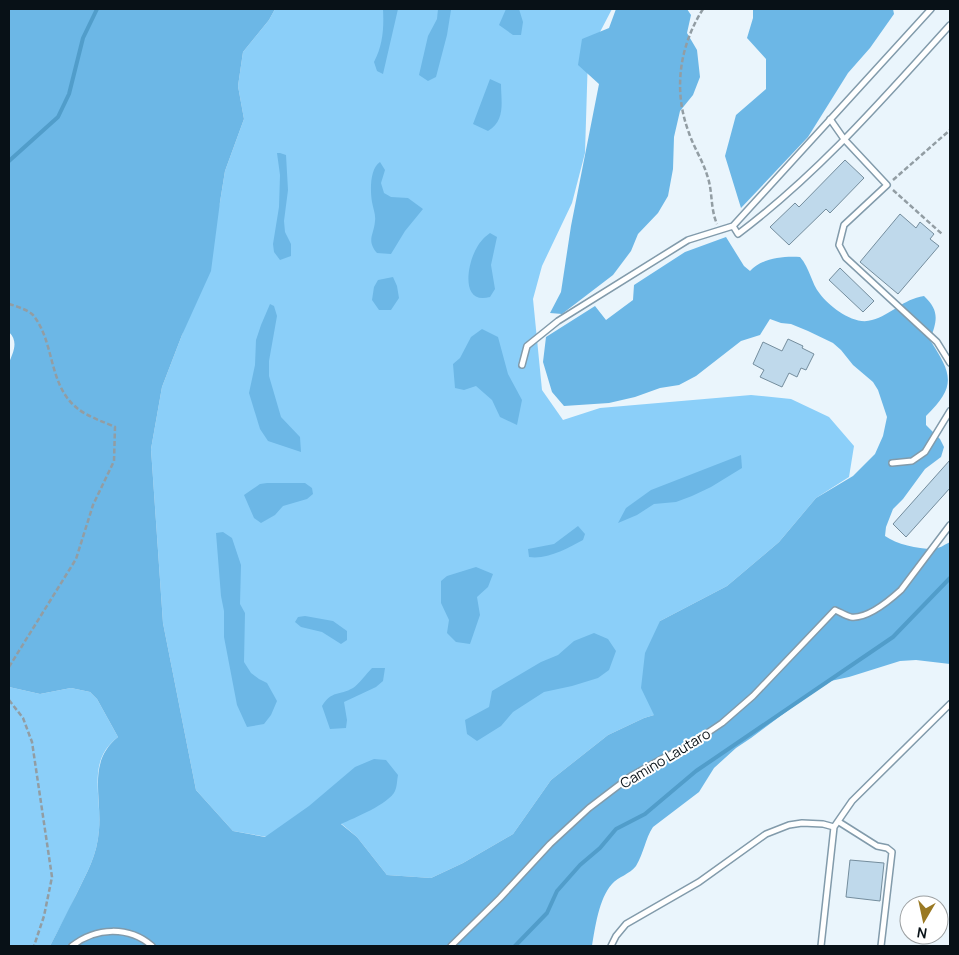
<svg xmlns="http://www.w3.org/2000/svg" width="959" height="955" font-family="Manrope,sans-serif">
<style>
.green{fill:#8bcff9}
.forest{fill:#6cb7e6}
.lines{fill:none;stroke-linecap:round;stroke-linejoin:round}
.stream{stroke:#519dca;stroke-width:4}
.building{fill:#bfd9eb;stroke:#748d9d}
.service-casing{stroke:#829bab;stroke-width:8}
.path{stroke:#929da3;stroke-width:2.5;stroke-dasharray:5 2.5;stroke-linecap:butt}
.service{stroke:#fff;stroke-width:5}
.labels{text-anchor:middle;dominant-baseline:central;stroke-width:4;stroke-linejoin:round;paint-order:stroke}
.street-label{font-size:14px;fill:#081117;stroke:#fff}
</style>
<rect width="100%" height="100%" fill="#eaf5fc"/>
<!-- green -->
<path class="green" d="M275 9H612L588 55 585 153 572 203 542 266 533 299 542 390 563 420 600 408 751 395 791 399 829 417 854 446 849 477 816 498 779 542 727 586 660 621 654 715 644 718 608 735 551 780 513 834 463 863 431 878 387 875 357 837 324 809 273 838 233 831 196 790 163 623 151 449 162 387 182 335 220 202 225 171 244 119 238 86 243 52 269 20Z
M9 687 40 694 71 688 90 692 97 699 118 737C86 761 102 796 99 830 97 856 87 872 76 895 68 912 59 929 50 946H9Z"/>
<!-- forest -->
<path class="forest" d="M9 9H275L269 20 243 52 238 86 244 119 225 171 220 202 211 271 182 335 162 387 151 449 163 623 196 790 233 831 265 837 309 806 355 767 374 759 386 760 398 775C397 780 397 787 395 791 389 804 354 818 341 824L357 837 387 875 431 878 463 863 513 834 551 780 608 735 644 718 654 715 641 688 645 653 660 621 727 586 779 542 816 498 853 476 875 454 883 436 887 417 878 390 873 382 853 365 841 350 833 343 808 331 791 324 781 323 770 319 760 335 741 341 696 376 679 385 660 388 635 397 609 403 564 406 552 392 543 362 546 337 595 306 606 320 633 300 634 285 685 252 726 237 744 266 750 271C762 258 783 256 800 257 810 268 811 283 820 294 830 307 854 326 872 320 891 315 903 299 924 296 940 311 937 321 930 340 952 374 957 386 926 416V425L940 439 944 447 941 457 925 469 903 499 893 509 886 527 885 536C896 544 918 549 932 549 939 549 944 545 950 542V664L916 660 900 661 849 677 826 682 751 738 736 748 714 768 699 792 653 827C645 839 644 853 636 866 630 874 618 877 612 884 599 898 595 928 592 946H50C59 929 67 912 76 895 87 872 97 856 99 830 102 796 87 762 118 737L97 699 90 692 71 688 40 694 9 687V363C13 352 19 342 9 332Z
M383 9H398L383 74 377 71 374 62C383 45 384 28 383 9Z
M438 9H451V10L447 35 436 77 428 81 419 75 428 36 437 19Z
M506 9H519L523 22 521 35H513L499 25Z
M616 9H687L691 15 687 33 697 50 700 77 693 95 680 111 674 137 673 169 668 196 658 213 638 234 631 251 613 275 562 314 550 313 561 292 571 226 599 84 578 65 582 39 609 28Z
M753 9H893L894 14 870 48 848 73 808 137 741 208 725 156 736 115 766 89V59L747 38 753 18Z
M490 79 501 84C501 102 506 120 488 131L473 124Z
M277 153H280L286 155 288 190 284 221 285 232 291 244V256L280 260 274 252 273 244 279 207 280 175Z
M380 162 385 170 381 183 384 193 391 197 408 198 423 209 405 231 391 254 377 253C366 240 374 235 375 221 376 215 373 208 372 202 370 190 370 168 380 162Z
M490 233 497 237 491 265 495 289 490 297C461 305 467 267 475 251 479 243 483 238 490 233Z
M393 277 397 286 399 298 391 310H379L372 300 374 287 378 280Z
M270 304 274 306 277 316 269 361V376L281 417 300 437 301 452 268 441 260 429 249 393 255 365 256 340 261 325Z
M482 329 498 337 508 374 522 400 517 425 500 417 492 400 476 386 464 390 455 388 453 364 460 358 471 337Z
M741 455 742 468 711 487 692 496 676 502 654 504 637 515 618 523 626 508 651 490Z
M267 483H305L312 488 313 494 307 499 283 506 275 515 261 523 254 518 244 495 260 484Z
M578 526 585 534 583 540C568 548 547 560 529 557L528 549 554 544Z
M223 532 232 538 241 565 240 604 245 613 244 662 251 673 259 679 267 683 277 701 271 715 264 724 247 727 237 705 224 637V611L221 596 216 533Z
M476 567 493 574 488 587 477 597 480 615 470 644 456 642 447 633 449 620 441 603V581L447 576Z
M305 616 333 621 347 631V640L341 644 322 632 301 627 295 622 298 617Z
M594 633 608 639 616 651 609 670 598 678 572 686 544 692 513 712 501 726 477 741 467 734 465 720 489 707 492 691 541 662 558 655 574 641Z
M372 668H385L383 681 376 687 344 702 347 720 346 728 330 729 322 706C332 690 339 696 353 688 358 685 367 673 372 668Z"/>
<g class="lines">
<!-- stream -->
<path class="stream" d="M9 161 58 117 69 94 83 38 97 9
M515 946 547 913 557 891 580 865 600 848 616 829 645 814 696 771 893 637 950 578"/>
</g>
<!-- building -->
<path class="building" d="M845 160 864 178 830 213 826 209 789 245 770 227 795 203 799 207Z
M900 214 916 228 920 222 934 234 930 239 939 246 898 294 860 262Z
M840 268 874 301 863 312 829 280Z
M788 339 803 346 802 348 814 354 806 370 801 368 797 377 789 373 782 387 760 377 764 370 753 364 763 342 782 351Z
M950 460V488L906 537 893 524Z
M850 860 884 863 880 901 846 897Z"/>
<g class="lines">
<defs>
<path id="service" d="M931 9 733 226 738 234C818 174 883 99 950 25
M830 119 844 139 887 185 844 225 839 245 846 258 937 342 950 363
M522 365 527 346 558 321 688 240 733 226
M892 463 912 461 925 452 950 411
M839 822 877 846 887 848 892 852 881 946
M72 946C96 927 129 926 152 946
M451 946 500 898 550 844 589 808 631 776 667 756 685 748 722 723 753 696 835 610C840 612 846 616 851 617 867 619 890 600 901 590L950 525
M611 946 616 936 626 924 699 882 766 834 789 825 802 823 823 824 834 827 852 801 950 704
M821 946 834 827"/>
</defs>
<!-- service casing -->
<use href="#service" class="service-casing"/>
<!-- path -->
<path class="path" d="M703 9C679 47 673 91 689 133 694 148 703 161 707 175 713 191 710 208 717 224
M893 180 950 130
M893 190 942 234
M9 304C16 306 28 310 33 315 55 342 48 385 77 408 86 416 104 422 115 427L114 461 93 505 76 559 9 667
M9 700 23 718 32 742 52 877 44 916 34 946"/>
<!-- service -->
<use href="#service" class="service"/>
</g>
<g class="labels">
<!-- street labels -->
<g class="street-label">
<text transform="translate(665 758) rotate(-31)">Camino Lautaro</text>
</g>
</g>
<!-- border -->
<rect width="959" height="955" fill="none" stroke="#081117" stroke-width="20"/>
<!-- north arrow -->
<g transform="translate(924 920) rotate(189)"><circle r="24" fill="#ffffff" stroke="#9ca0a2"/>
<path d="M0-4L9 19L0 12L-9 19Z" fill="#9a7923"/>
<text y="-8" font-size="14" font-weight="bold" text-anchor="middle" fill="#081117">N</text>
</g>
</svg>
